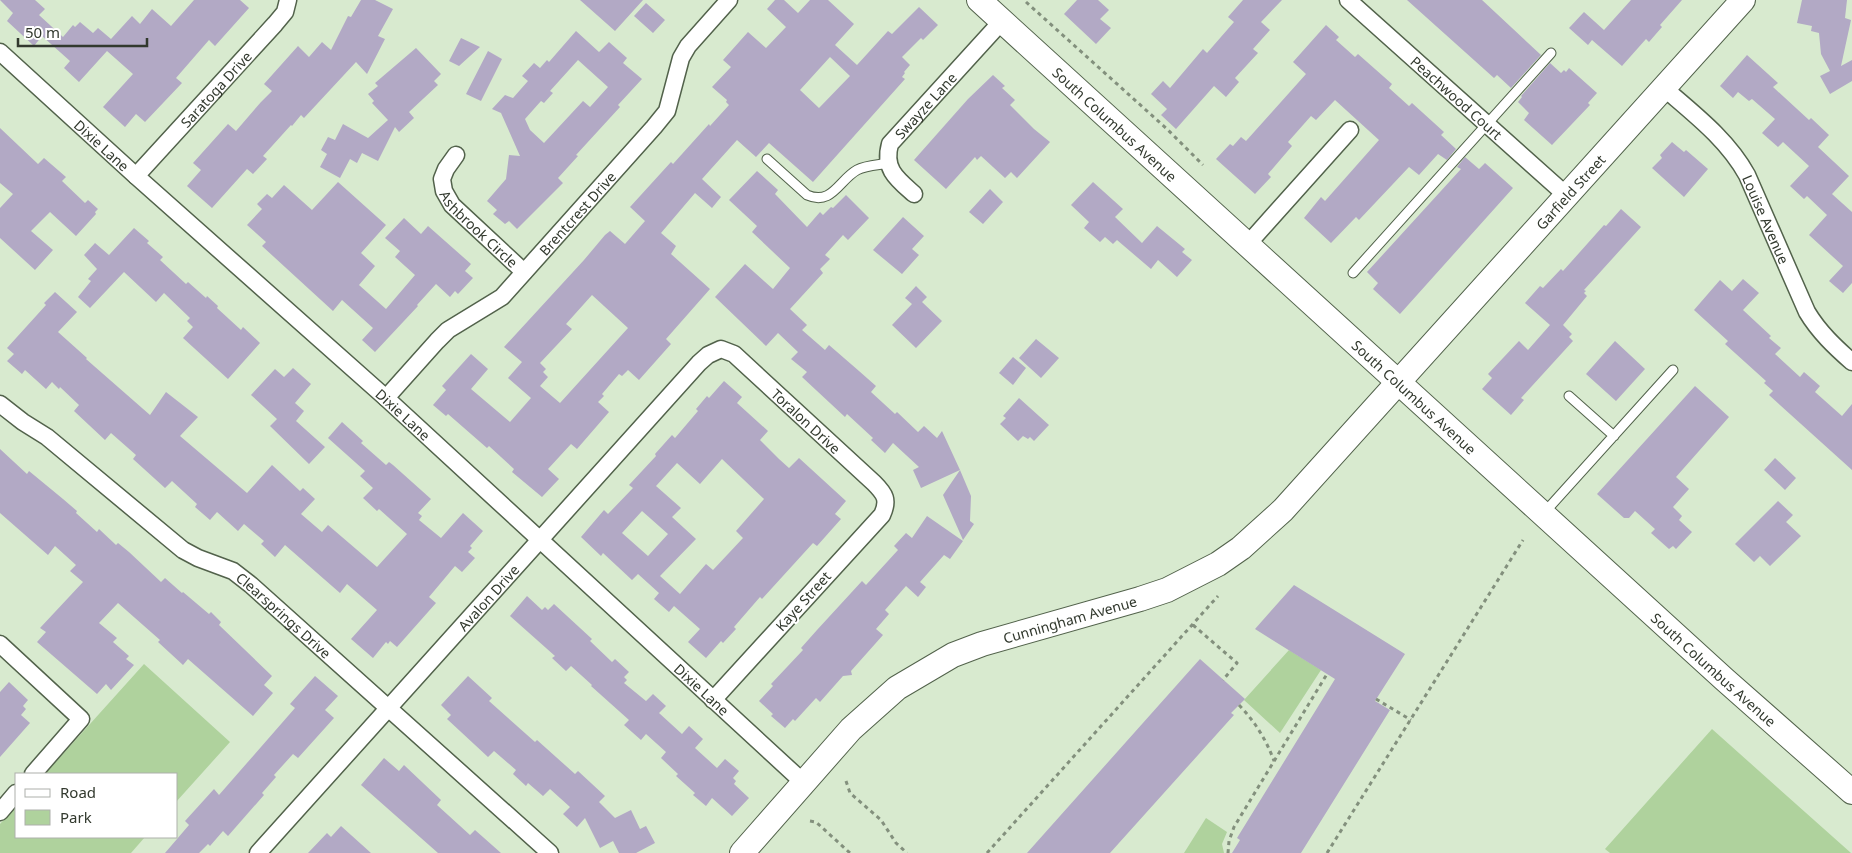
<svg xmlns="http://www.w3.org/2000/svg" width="1852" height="853" font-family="'Noto Sans',sans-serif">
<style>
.green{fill:#afd29d}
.building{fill:#b2a9c5;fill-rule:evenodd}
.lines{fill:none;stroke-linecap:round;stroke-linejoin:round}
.service-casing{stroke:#52624b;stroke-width:11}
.minor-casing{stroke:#52624b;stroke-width:19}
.secondary-casing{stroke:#52624b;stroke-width:26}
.path{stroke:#83907d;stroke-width:3;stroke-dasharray:4 4;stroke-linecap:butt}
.service{stroke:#fff;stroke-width:9}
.minor{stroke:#fff;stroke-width:16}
.secondary{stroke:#fff;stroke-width:24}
.labels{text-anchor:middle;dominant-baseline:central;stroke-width:4;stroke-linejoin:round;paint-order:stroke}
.street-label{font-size:14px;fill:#32392e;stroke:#fff}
</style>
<rect width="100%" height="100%" fill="#d8eacf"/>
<!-- green -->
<path class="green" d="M1289 650 1321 670 1280 733 1244 700Z
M144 664 230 742 176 802V774H45Z
M1712 729 1851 853H1610L1605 849Z
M16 806V837H145L131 853H0V824Z
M1206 818 1227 832 1222 844 1224 853H1184Z"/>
<!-- building -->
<path class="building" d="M0 0H35L45 9 39 15 63 37 73 25 75 27 80 22 93 33 98 28 111 39 132 16 140 24 152 9 171 26 194 0H240L249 8 215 46 209 40 176 78 182 83 145 122 136 114 125 127 103 107 133 74 107 51 79 82 64 68 70 61 42 36 34 46 7 21 13 13Z
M361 0H375L393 9 378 36 385 39 367 74 356 62 304 118 301 115 292 126 291 125 263 156 267 159 253 174 247 169 212 208 187 186 201 170 193 163 228 124 236 131 261 102 272 91 264 84 298 46 309 57 322 42 331 50 348 16 351 17Z
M580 0H643L615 31Z
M775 0H784L798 13 810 0H828L854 24 835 45 857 65 888 31 892 34 919 7 938 25 923 40 921 38 902 57 910 65 904 72 905 73 902 77 905 79 813 182 769 143 756 157 737 140 702 179 721 197 712 208 695 193 661 233 676 246 671 254 710 289 666 339 671 344 639 380 628 370 622 376 619 374 602 394 604 396 598 402 609 412 577 449 571 444 548 469 559 479 542 497 512 472 514 469 489 446 487 448 448 414 446 416 433 405 446 390 442 386 471 354 488 369 471 389 510 422 531 398 508 378 522 362 504 347 584 260 605 235 610 231 625 244 645 221 630 207 671 162 673 164 709 124 710 126 729 105 726 102 727 100 712 87 731 67 723 60 748 32 766 48 786 27 767 9ZM830 57 850 76 819 108 800 90ZM592 295 628 328 560 403 540 386 548 377 543 372 546 369 540 363 572 329 566 324Z
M1077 0H1098L1109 10 1100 19 1111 28 1096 44 1064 14Z
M1243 0H1282L1261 22 1270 30 1253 49 1258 53 1235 78 1239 82 1226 97 1214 86 1176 129 1161 115 1167 109 1151 94 1163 81 1170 88 1203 49 1207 53 1234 22 1228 17Z
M1407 0H1482L1541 55 1511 88 1497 75 1494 78Z
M1631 0H1682L1660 25 1662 27 1649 42 1646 39 1622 66 1592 40 1588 45 1569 28 1584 12 1604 30Z
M1802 0H1847L1845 18 1851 20 1841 66 1852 60V81L1830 94 1820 76 1830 71 1821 54 1819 33 1811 31 1812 26 1797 23Z
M646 3 665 20 653 33 634 16Z
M1326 25 1339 37 1336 40 1355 57 1358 54 1392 84 1389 88 1409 106 1412 103 1444 132 1441 135 1456 149 1447 160 1438 154 1419 175 1409 167 1359 220 1356 217 1331 243 1304 218 1321 197 1325 201 1379 140 1335 100 1316 120 1311 116 1288 142 1292 146 1268 174 1271 177 1255 194 1216 159 1230 144 1233 146 1241 137 1246 141 1306 74 1293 62Z
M576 31 599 52 609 42 627 58 623 63 642 79 618 105 620 107 576 155 578 156 558 178 563 183 517 229 509 221 505 224 493 214 497 210 487 201 506 179 509 155 520 156 501 113 492 109 505 95 513 98 528 81 522 76 534 63 540 68 547 60 549 62ZM578 60 608 87 590 107 583 101 544 143 530 130 525 119 541 101 544 103 553 93 550 91Z
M461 38 480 47 459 66 449 61Z
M416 48 441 74 434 81 438 85 409 112 414 118 399 132 395 127 378 161 362 153 357 163 350 159 340 178 320 167 327 154 321 150 328 137 335 140 343 124 368 138 388 120 372 103 374 101 368 94 378 86 375 83Z
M488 51 502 59 481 101 466 94Z
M1747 55 1778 83 1773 87 1809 120 1811 118 1829 135 1818 147 1849 176 1832 194 1852 212V283L1843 293 1829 281 1843 266 1809 235 1827 215 1807 196 1804 199 1790 186 1809 166 1783 142 1778 147 1762 133 1775 119 1752 99 1749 101 1738 92 1733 98 1720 86Z
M1550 63 1561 73 1564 70 1566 72 1569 68 1597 93 1588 103 1590 105 1552 145 1524 120 1529 113 1518 102 1522 97 1521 96Z
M993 75 1005 86 1002 88 1015 100 1010 105 1034 129 1050 142 1017 178 1011 172 1005 178 981 156 977 160 975 157 946 189 914 160 968 99Z
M0 128 38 164 44 158 66 177 62 181 85 203 88 200 98 209 95 212 96 214 76 236 50 212 31 231 53 250 35 270 0 238V208L13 194 0 183Z
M1672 142 1684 152 1686 150 1708 169 1684 197 1652 168 1662 158 1660 155Z
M1465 157 1479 169 1485 163 1513 188 1400 314 1373 289 1378 283 1367 272 1461 169 1457 167Z
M757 171 778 190 775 194 807 227 820 212 823 215 831 207 833 208 846 195 869 218 848 240 843 235 825 255 830 259 820 269 823 273 790 309 807 325 802 330 825 350 829 345 859 371 876 386 871 392 895 414 897 412 918 432 924 426 937 438 942 431 960 470 921 488 913 470 919 467 893 443 885 453 871 440 873 438 847 414 845 417 802 377 807 372 791 359 798 352 778 333 766 346 715 297 745 264 773 289 790 268 752 232 757 226 729 200Z
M338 182 386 225 361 253 375 266 359 285 386 309 415 275 395 257 400 251 385 238 404 218 421 234 428 226 471 264 465 271 473 278 458 294 455 291 450 297 436 284 417 305 418 306 375 352 362 340 373 328 342 300 333 311 262 246 266 242 247 225 262 209 257 204 267 194 272 198 284 185 312 210Z
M1093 182 1123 209 1115 217 1142 243 1157 226 1185 249 1182 252 1192 260 1177 277 1158 260 1151 269 1117 240 1113 244 1105 237 1100 242 1084 228 1089 222 1071 205Z
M990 189 1003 202 983 224 969 212Z
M1621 209 1641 227 1584 290 1586 291 1584 293 1587 296 1563 325 1572 334 1569 337 1573 341 1521 398 1524 400 1511 415 1482 389 1492 378 1488 374 1519 341 1528 350 1550 325 1525 303 1540 286 1543 288 1561 269 1563 271 1604 225 1606 226Z
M903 217 924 236 912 249 919 255 902 274 873 250Z
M134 228 149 241 147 243 163 257 160 260 186 284 188 282 206 298 207 296 218 306 217 308 241 330 243 327 260 343 228 379 183 338 193 327 187 321 190 318 164 293 156 302 124 272 90 308 78 297 91 281 88 279 97 269 84 255 95 243 109 255Z
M1743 279 1759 293 1743 310 1771 336 1769 338 1781 348 1775 354 1800 377 1804 372 1820 386 1815 392 1842 416 1852 404V470L1769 395 1773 391 1764 383 1766 381 1725 344 1728 341 1694 310 1720 280 1732 291Z
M916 286 927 297 922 302 942 321 916 348 892 325 912 304 905 298Z
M55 292 77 312 58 332 87 358 86 359 150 415 166 392 198 417 180 436 247 493 272 465 300 491 303 488 315 499 301 514 322 532 328 525 377 567 407 534 379 509 377 511 363 498 373 488 360 476 365 471 328 438 342 422 363 441 361 443 386 465 389 462 393 465 431 499 418 513 422 516 419 520 441 538 463 513 483 531 470 546 472 548 468 552 475 558 462 572 455 566 429 597 436 603 397 647 390 641 388 644 386 642 373 658 351 639 377 610 347 584 340 593 285 545 275 557 261 544 264 541 244 524 238 531 217 512 210 520 195 507 197 504 172 481 165 488 133 459 136 455 111 433 105 440 74 411 79 405 60 387 59 389 52 382 46 389 25 370 22 374 7 361 14 354 7 348 46 305 44 303Z
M1036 339 1059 358 1041 378 1019 358Z
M1615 341 1645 369 1616 401 1586 374Z
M1013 357 1026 368 1013 385 999 373Z
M293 368 311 384 295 403 304 411 296 421 325 447 309 464 270 426 277 419 251 395 275 369 284 377Z
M724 381 742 397 737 403 768 431 760 440 779 459 789 468 799 458 846 501 835 514 841 519 817 546 813 543 762 599 760 597 734 627 736 629 723 643 721 641 706 658 688 642 700 629 674 606 669 612 654 599 659 593 638 574 632 580 603 553 601 556 581 537 604 510 608 514 633 488 629 485 656 456 655 454 672 435 675 438 698 411 696 409 707 396 709 398ZM722 459 764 499 736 531 743 538 713 570 706 564 680 594 660 576 696 539 672 517 681 508 656 486 677 463 700 484ZM642 511 668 534 648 556 622 533Z
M1695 386 1729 417 1676 477 1689 489 1673 507 1682 516 1679 520 1692 532 1676 549 1673 546 1669 549 1651 533 1655 529 1635 511 1629 518H1624L1597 494Z
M1019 398 1049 425 1034 441 1030 437 1028 439 1023 436 1018 441 1000 424 1006 418 1003 416Z
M0 449 27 474 29 471 63 499 77 511 76 513 97 532 99 529 116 545 118 543 129 552 161 582 165 578 182 593 183 592 209 614 211 612 221 622 219 625 272 676 264 685 273 693 253 716 188 659 183 665 158 642 160 640 118 603 99 623 117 638 113 642 129 656 126 659 134 665 111 690 106 684 97 694 37 642 46 632 40 628 83 582 70 571 76 565 55 546 48 555 0 513Z
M1775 458 1796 478 1785 490 1764 470Z
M960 470 971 496 970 521 974 524 963 540 943 495Z
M1778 501 1793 515 1786 522 1801 536 1770 566 1760 556 1754 562 1735 544Z
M927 516 963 541 950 559 944 555 920 582 926 587 918 597 906 586 885 610 889 614 876 629 883 635 851 671 852 675 843 676 820 702 816 698 795 721 793 719 785 728 771 716 773 714 759 701 773 686 771 684 803 650 801 648 817 630 862 581 866 585 898 550 894 546 906 533 912 538Z
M1294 585 1405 654 1375 701 1390 710 1301 853H1232L1240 840 1237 838 1335 679 1255 629Z
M527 596 542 610 545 607 548 610 554 604 592 639 590 641 612 662 615 659 629 672 624 677 627 680 624 683 646 701 653 694 666 706 659 713 682 734 689 726 703 739 695 748 717 768 725 759 739 771 733 778 736 781 734 784 749 798 732 816 712 798 706 806 693 795 695 793 676 776 678 774 661 758 666 752 646 734 641 740 624 725 629 720 591 686 592 685 571 666 566 671 552 658 555 656 510 616Z
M1200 659 1245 699 1231 713 1234 715 1110 853H1027Z
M315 676 338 696 325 710 334 718 298 758 293 754 274 775 276 777 262 793 264 795 228 836 223 831 210 846 208 844 199 853H165L189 825 185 821 214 789 219 795 295 708 290 704Z
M468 676 492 698 489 701 535 742 537 740 575 774 578 771 605 796 599 802 615 818 631 810 640 829 646 826 655 843 636 853H619L613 841 600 848 585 818 577 827 563 814 570 807 550 789 543 796 528 783 526 786 513 774 516 770 494 751 488 757 447 719 451 715 441 705Z
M9 682 28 700 23 706 26 709 21 715 30 723 0 757V692Z
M384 758 399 771 404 765 441 800 437 805 470 835 475 830 501 853H438L361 785Z
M341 826 371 853H308L327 833 331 837Z"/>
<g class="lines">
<defs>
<path id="service" d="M767 159 807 195C832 206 839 180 857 170 866 165 879 165 889 163
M1353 273 1551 53
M1569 396 1614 436
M1544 513 1673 370"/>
<g id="minor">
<path id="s1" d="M1348 0 1566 195"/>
<path id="s2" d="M0 52 136 176 386 398 804 783"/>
<path id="s3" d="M1664 88C1694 114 1727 139 1747 175L1807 312C1819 332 1835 347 1852 362"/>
<path id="s4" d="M456 155 446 169 442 179 444 191 452 205 524 272"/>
<path id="s5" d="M136 176 275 24 285 12 288 0"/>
<path id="s6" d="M914 194C897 179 883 169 890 144L1002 21"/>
<path d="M1247 245 1350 130"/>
<path id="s7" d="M386 398 437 341 448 330 502 297 654 127 667 111 681 58 688 46 729 0"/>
<path id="s8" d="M0 404 23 422 47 437 183 550 198 558 233 571 251 585 550 853"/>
<path d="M0 644 81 719 33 774"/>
<path d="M0 812 16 793"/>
<path id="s9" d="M258 853 699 363 708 355 721 349 734 354 874 483C885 494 889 500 882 515L713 700"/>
</g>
<g id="secondary">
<path id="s10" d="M979 0 1724 679 1852 792"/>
<path id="s11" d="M742 853 851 729 897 688 953 655 982 644 1140 599 1167 590 1218 564 1241 548 1283 510 1743 0"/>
</g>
</defs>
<!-- service casing -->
<use href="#service" class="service-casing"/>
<!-- minor casing -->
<use href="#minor" class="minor-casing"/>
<!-- secondary casing -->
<use href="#secondary" class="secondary-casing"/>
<!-- path -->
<path class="path" d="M1026 2 1167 129 1203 165
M1193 625 1237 663 1223 680
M1376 699 1411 720
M1239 705C1255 722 1266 739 1274 761
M846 781 850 793 881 820 896 843 907 853
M810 821 816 822 850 853
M987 853 1218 596
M1228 853 1229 841 1234 827 1327 674
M1327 853 1523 540"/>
<!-- service -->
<use href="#service" class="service"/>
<!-- minor -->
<use href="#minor" class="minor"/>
<!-- secondary -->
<use href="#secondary" class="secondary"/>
</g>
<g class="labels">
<!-- street labels -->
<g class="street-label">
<text stroke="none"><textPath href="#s5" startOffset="118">Saratoga Drive</textPath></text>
<text stroke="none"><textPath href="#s1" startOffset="146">Peachwood Court</textPath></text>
<text stroke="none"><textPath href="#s6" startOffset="112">Swayze Lane</textPath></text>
<text stroke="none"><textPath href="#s10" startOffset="184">South Columbus Avenue</textPath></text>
<text stroke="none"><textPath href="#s2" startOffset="138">Dixie Lane</textPath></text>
<text stroke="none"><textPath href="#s11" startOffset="1086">Garfield Street</textPath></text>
<text stroke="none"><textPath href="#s7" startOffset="268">Brentcrest Drive</textPath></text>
<text stroke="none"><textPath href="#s3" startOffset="169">Louise Avenue</textPath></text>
<text stroke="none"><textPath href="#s4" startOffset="92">Ashbrook Circle</textPath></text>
<text stroke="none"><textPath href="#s10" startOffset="589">South Columbus Avenue</textPath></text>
<text stroke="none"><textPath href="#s2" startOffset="542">Dixie Lane</textPath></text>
<text stroke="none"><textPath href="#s9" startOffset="798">Toralon Drive</textPath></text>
<text stroke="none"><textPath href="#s9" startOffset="344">Avalon Drive</textPath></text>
<text transform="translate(803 601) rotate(-48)">Kaye Street</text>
<text stroke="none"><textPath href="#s8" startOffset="356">Clearsprings Drive</textPath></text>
<text stroke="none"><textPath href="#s11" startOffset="414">Cunningham Avenue</textPath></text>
<text stroke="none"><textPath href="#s10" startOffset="994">South Columbus Avenue</textPath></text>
<text stroke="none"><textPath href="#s2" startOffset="948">Dixie Lane</textPath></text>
</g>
</g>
<!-- legend -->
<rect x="15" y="773" width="162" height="65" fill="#ffffff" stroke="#adb0ab"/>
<rect x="25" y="789" width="25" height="8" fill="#ffffff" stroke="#adb0ab"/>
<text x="60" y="798" font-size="15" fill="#32392e">Road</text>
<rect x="25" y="810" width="25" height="15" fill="#afd29d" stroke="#adb0ab"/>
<text x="60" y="823" font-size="15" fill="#32392e">Park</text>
<!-- scale -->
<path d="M18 38v8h129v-8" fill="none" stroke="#32392e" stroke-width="2.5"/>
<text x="25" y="38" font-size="15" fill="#32392e" stroke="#ffffff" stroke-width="4" paint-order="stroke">50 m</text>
</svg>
